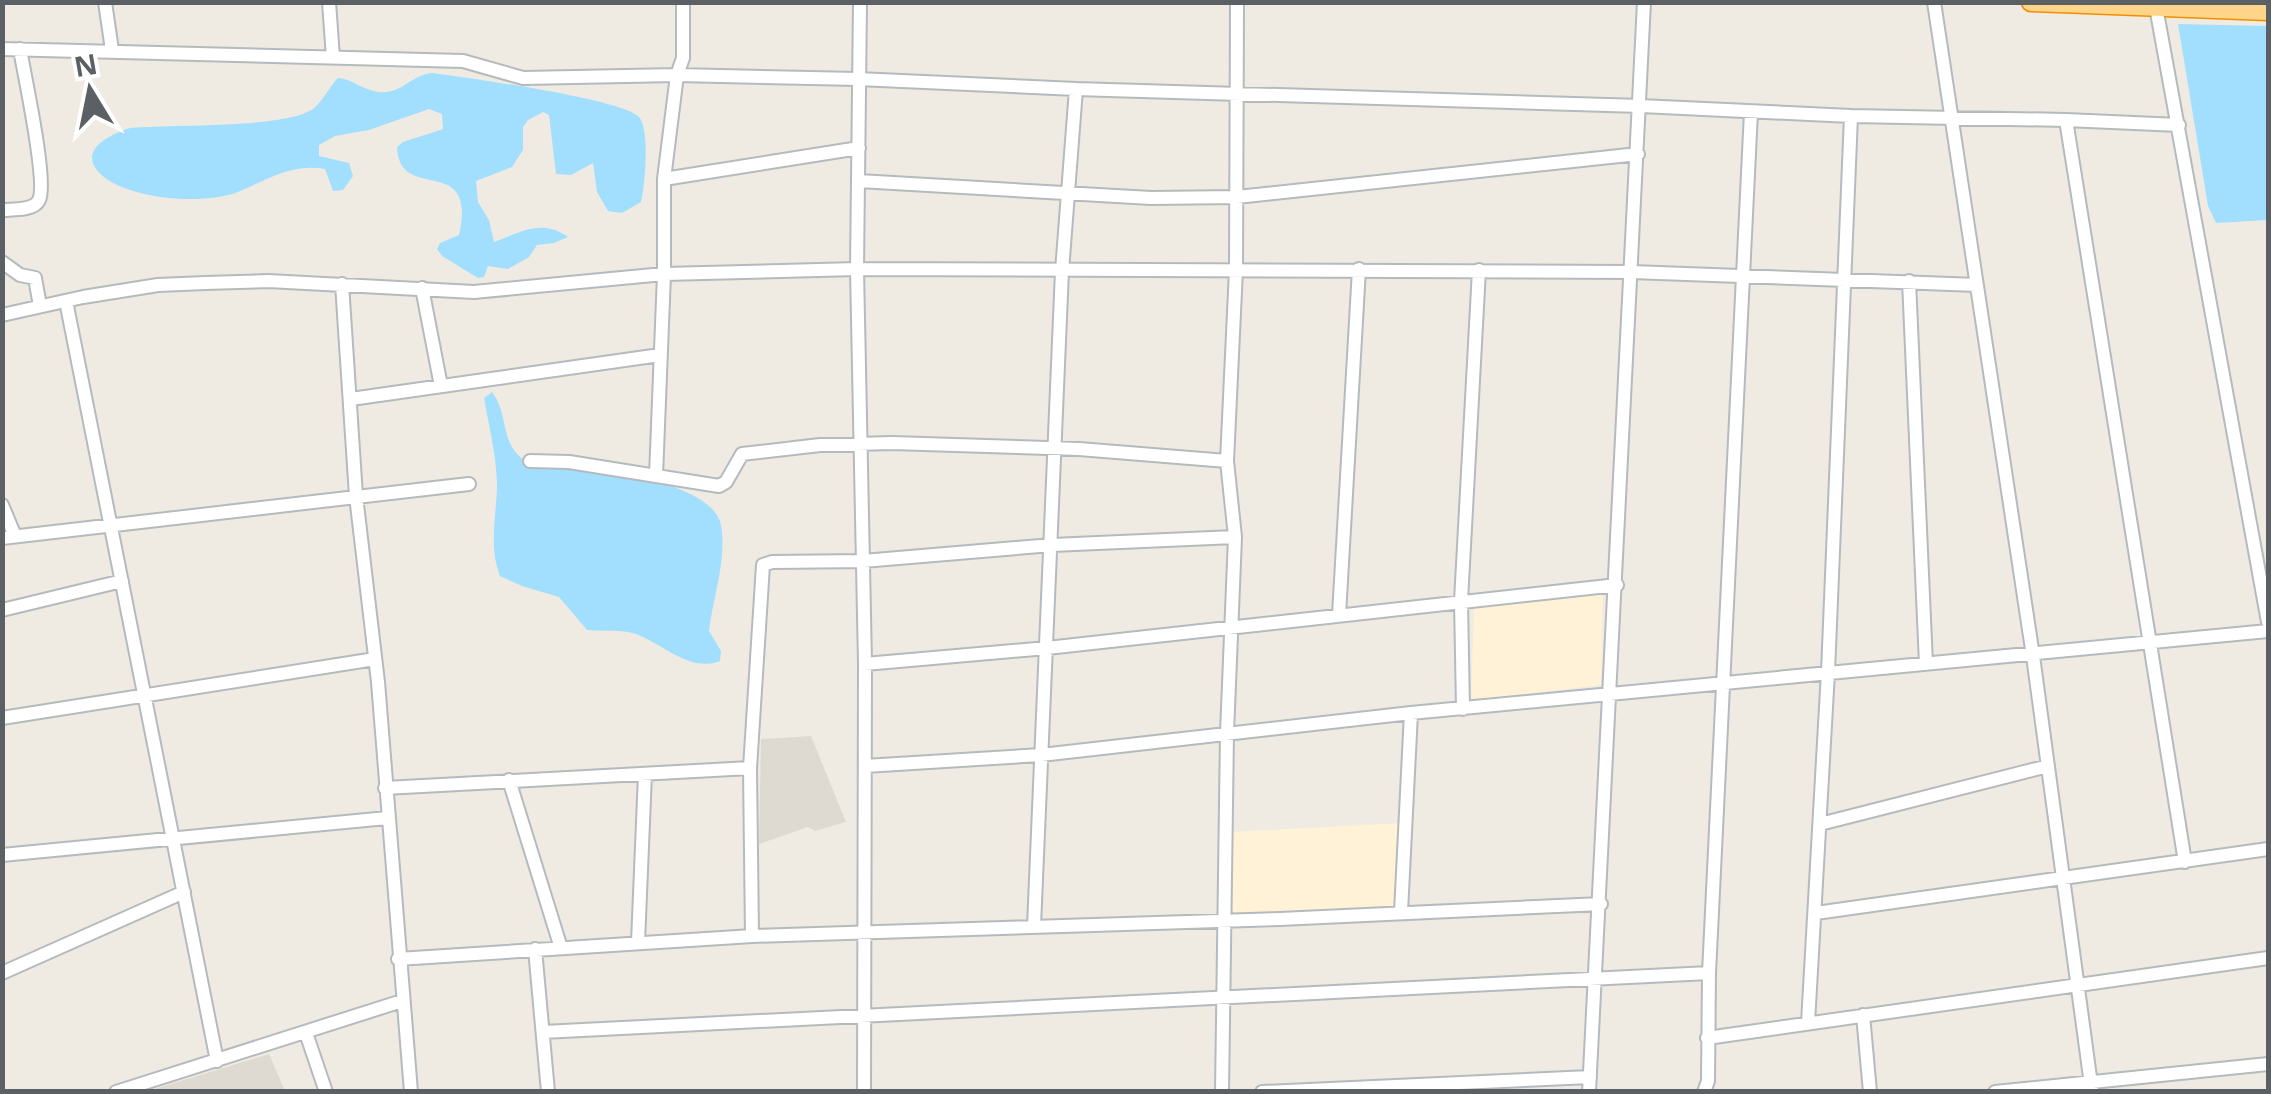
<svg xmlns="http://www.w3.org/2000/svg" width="2271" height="1094" font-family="'Noto Sans',sans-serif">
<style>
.commercial{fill:#fff2d7}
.education{fill:#dfdad1}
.water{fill:#a2dfff}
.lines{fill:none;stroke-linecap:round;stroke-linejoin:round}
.minor-casing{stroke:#b5babe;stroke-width:16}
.highway-casing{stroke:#f18f00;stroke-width:21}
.minor{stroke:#fff;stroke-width:12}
.highway{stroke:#ffd689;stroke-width:18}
</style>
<rect width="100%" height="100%" fill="#efebe2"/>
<!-- commercial -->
<path class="commercial" d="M1603 593 1601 685 1471 700 1474 606Z
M1402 823 1397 909 1229 916 1230 832Z"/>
<!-- education -->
<path class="education" d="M811 736 846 822 815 831 808 827 759 844 761 739Z
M269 1054 285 1091H148Z"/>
<!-- water -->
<path class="water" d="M2178 24 2268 26V220L2216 223 2208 206Z
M432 73C463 77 623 99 639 117 650 129 645 186 641 202L622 213 608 211 597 192 593 163 571 175 556 174 549 115 543 112 528 120 523 127V150L512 167 476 181 478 202 489 220 494 242C520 233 541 218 568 237L554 243 537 245 529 257 508 269 488 266 484 277 478 278 442 256 437 249 440 243 459 235C478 151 399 205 397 147L403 142 443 129 442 114 429 109 369 130 335 136 319 145V156L349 163 353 176 343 190 333 191 325 169C291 163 267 180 238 192 204 205 134 200 104 177 74 153 107 135 130 128 171 124 283 129 313 109 323 101 329 87 338 78 352 79 363 90 378 92 401 95 411 75 432 73Z
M492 392C509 413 499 442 524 460 565 466 711 475 721 525 727 560 713 597 709 631L721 651 720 661C690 673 663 644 636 634 621 629 603 632 587 630L559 597 522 586 500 576C488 545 497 515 497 483 496 455 489 426 484 398Z"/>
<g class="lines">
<defs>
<path id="minor" d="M105 2 112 50
M329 2 333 58
M860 2 857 269 865 664 864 1092
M1934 2 2033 656 2092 1092
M2156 7 2268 622
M2 49 463 61 523 78 677 75 858 79 1076 89 1641 106 1851 116 2066 120
M2179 125 2066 120 2185 862
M664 179 859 148
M859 181 1151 198 1237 197 1638 154
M2 210C13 209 34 211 39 200 48 182 24 74 20 49
M2 262 20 275 35 278 40 306
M1909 281 1926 664
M342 284 356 496 378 682 411 1092
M422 288 441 386
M66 301 217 1061
M2 315 83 297 158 285 205 283 268 281 474 292 664 274 857 269 1632 272 1977 285
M351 399 660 355
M530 461 569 462 719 486 726 482 742 454 820 445 892 443 1079 449 1227 461
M656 476 664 274V179L677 75 683 58V2
M2 505 15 536
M2 538 469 484
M2 610 122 581
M1339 615 1359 269
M865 664 1047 648 1617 585
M1463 709 1461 601 1479 270
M2 718 375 659
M865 766 1041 755 1411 713 2268 631
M750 768 763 565 772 562 863 561 1052 545 1235 537
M509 780 561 948
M385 788 750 768 752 936
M1820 824 2048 766
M2 855 387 818
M1401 912 1411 713
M1816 913 2268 849
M1034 926 1062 271 1076 89
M638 942 645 774
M535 949 548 1092
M398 959 752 936 1280 919 1601 904
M2 973 184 892
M1863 1015 1870 1092
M1808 1023 1828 672 1851 116
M543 1032 1709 973
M306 1033 326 1092
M1707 1038 2268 958
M116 1092 402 1001
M1222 1092 1227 733 1235 537 1227 461 1236 270 1237 2
M1262 1092 1590 1077
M1589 1092 1644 2
M1704 1092 1708 1081 1709 973 1751 112
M1995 1092 2268 1064"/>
<path id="highway" d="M2031 2 2268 11"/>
</defs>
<!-- minor casing -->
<use href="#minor" class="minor-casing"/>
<!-- highway casing -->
<use href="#highway" class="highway-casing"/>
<!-- minor -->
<use href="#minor" class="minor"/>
<!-- highway -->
<use href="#highway" class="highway"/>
</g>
<!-- border -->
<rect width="2271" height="1094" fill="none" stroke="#5b6064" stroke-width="10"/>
<!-- north arrow -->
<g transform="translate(90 90) rotate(350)" stroke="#ffffff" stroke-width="8" paint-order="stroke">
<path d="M0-8L18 38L0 25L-18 38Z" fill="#5b6064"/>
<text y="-15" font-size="28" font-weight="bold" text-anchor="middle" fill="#5b6064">N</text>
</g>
</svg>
